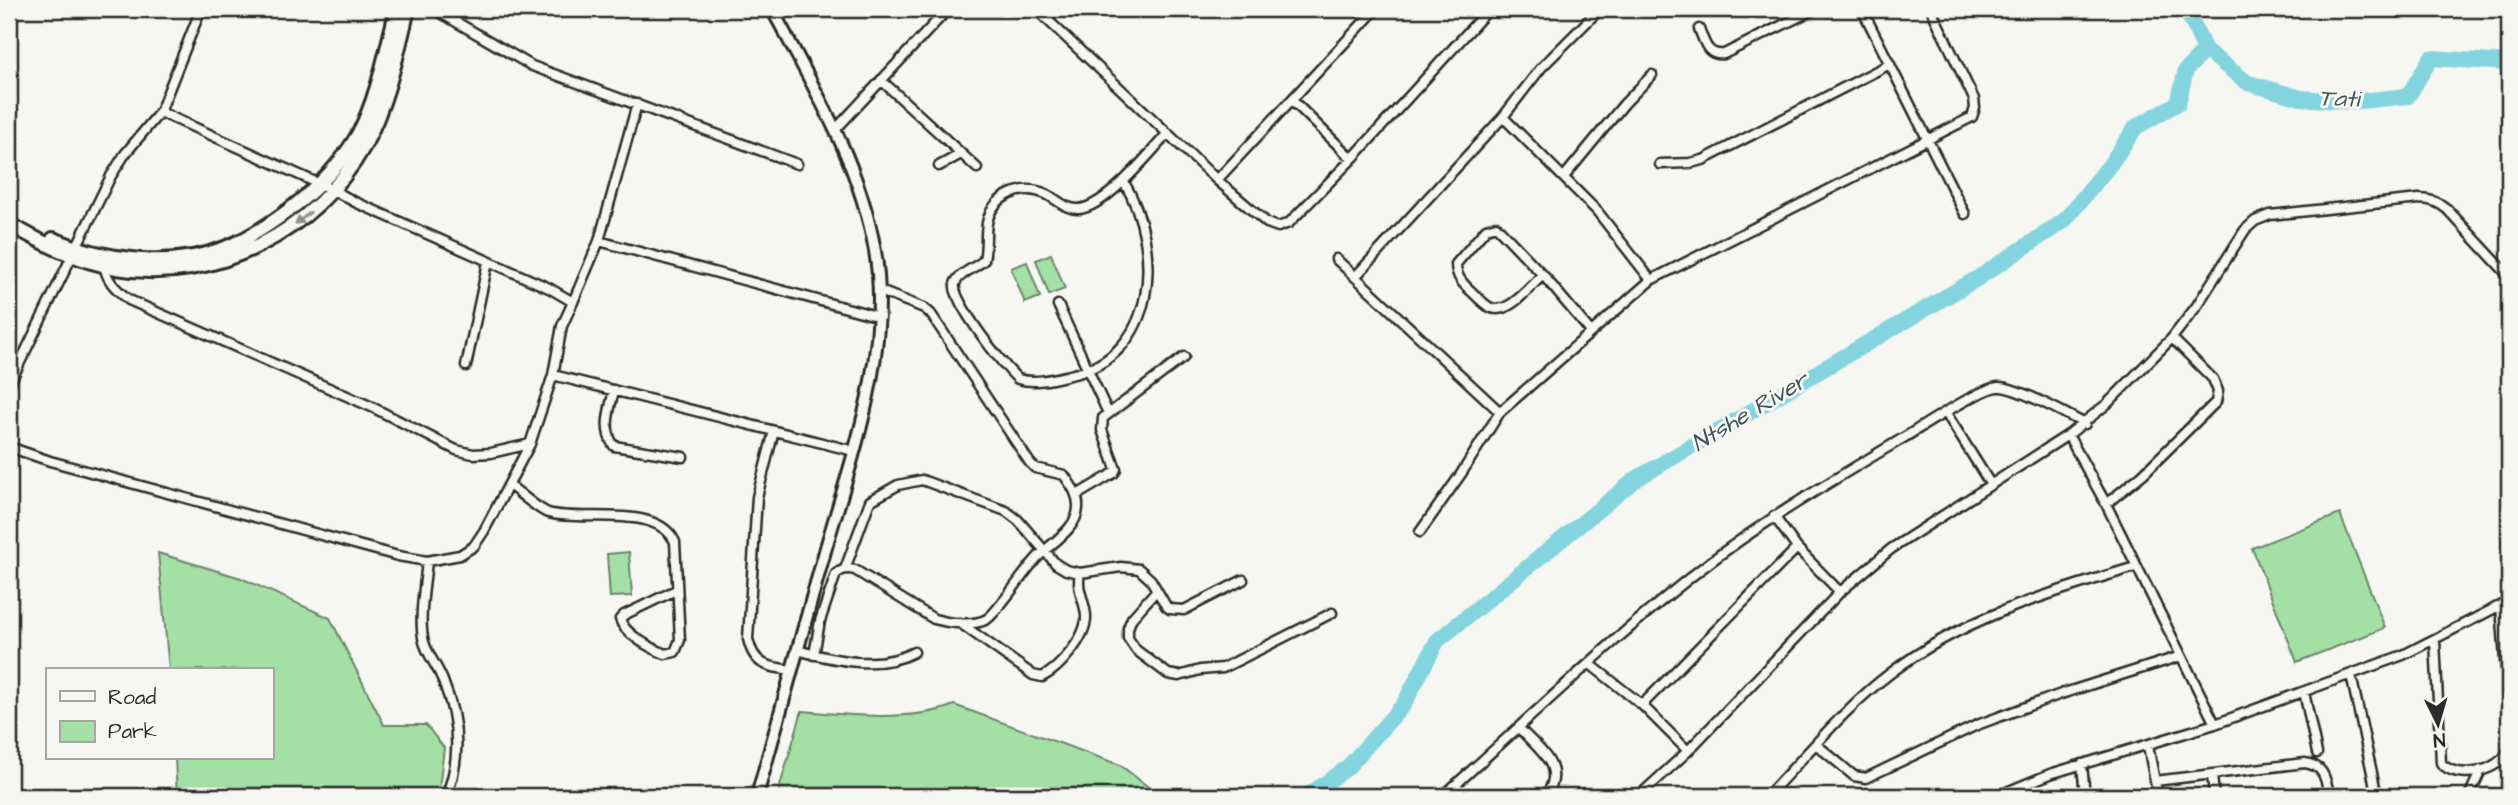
<svg xmlns="http://www.w3.org/2000/svg" width="2518" height="805" font-family="'Architects Daughter',sans-serif">
<style>
.green{fill:#a4dfa5;stroke:#688568;stroke-width:2}
.lines{fill:none;stroke-linecap:round;stroke-linejoin:round}
.river{stroke:#83d4de;stroke-width:16}
.street-casing{stroke:#2b2b2b;stroke-width:13}
.secondary-casing{stroke:#2b2b2b;stroke-width:16}
.primary-casing{stroke:#2b2b2b;stroke-width:18}
.street{stroke:#f6f6f2;stroke-width:8}
.secondary{stroke:#f6f6f2;stroke-width:10}
.primary{stroke:#f6f6f2;stroke-width:12}
.oneway{fill:#90908e}
.labels{text-anchor:middle;dominant-baseline:central;stroke-width:6;stroke-linejoin:round;paint-order:stroke}
.water-label{font-size:24px;font-style:italic;fill:#415558;stroke:#f6f6f2}
</style>
<rect width="100%" height="100%" fill="#f6f6f2"/>
<filter id="ink" filterUnits="userSpaceOnUse"><feTurbulence type="fractalNoise" baseFrequency=".0143" numOctaves="2"/><feDisplacementMap in="SourceGraphic" scale="14" xChannelSelector="R" yChannelSelector="G"/><feConvolveMatrix kernelMatrix="1 2 1 2 8 2 1 2 1" color-interpolation-filters="sRGB"/></filter>
<g filter="url(#ink)">
<!-- green -->
<path class="green" d="M1051 254 1065 289 1049 295 1036 260Z
M1027 262 1040 297 1025 303 1011 268Z
M2340 514 2385 628 2297 662 2252 548Z
M629 552 632 596 610 597 607 554Z
M158 553 241 578 330 618 384 725H426L444 748 439 789 436 796H177L175 758H271V670H169Z
M954 705 1120 765 1156 793 1157 796H777L802 711C845 715 914 722 954 705Z"/>
<g class="lines">
<!-- river -->
<path class="river" d="M2186 9 2205 50 2248 83 2301 98 2351 102 2408 96 2431 58 2509 63
M1307 796 1347 768 1404 704 1437 641 1636 479 1978 278 2064 221 2109 166 2136 127 2178 103 2186 70 2205 50"/>
<defs>
<path id="street" d="M434 9 532 66 797 164
M1036 9 1217 180 1267 223 1278 227 1289 223 1352 159 1489 9
M1862 9 1965 214
M1047 18 1057 9
M1699 29C1705 43 1707 56 1724 54L1815 9
M881 80 977 168
M1293 101 1352 159
M160 112 333 190 355 202 549 288 573 302 562 326 553 375 854 451
M1503 117 1597 211 1651 280
M836 129 948 9
M1660 164 1690 163 1703 160 1890 64
M939 166 961 154
M1564 177 1624 104 1652 75
M1217 180 1376 9
M1124 182C1163 248 1159 356 1070 375 1053 379 1035 384 1018 379 1004 367 951 300 955 284 957 274 977 267 984 260 987 247 985 235 987 223 992 196 1022 183 1046 194 1057 199 1066 210 1079 209 1106 207 1150 153 1168 133
M599 241 880 317
M1336 259 1500 412
M104 262C105 280 116 289 129 300L372 407 456 450 473 454 491 453 530 444
M1543 275C1530 286 1508 317 1489 307 1483 303 1477 297 1472 292 1463 284 1456 277 1456 264L1486 229 1496 226 1543 275 1591 332
M1355 277 1503 117 1541 68 1600 9
M573 302 599 241 637 104
M1058 305 1108 413
M466 366 488 262
M9 385 111 176 125 154 160 112 201 9
M614 390C610 409 602 429 614 446L683 457
M1946 413 1991 485
M774 431 757 497 748 639C754 666 768 667 792 670
M2068 435 2106 504 2215 724
M9 447 50 461 398 556 427 561 460 555 474 546 484 531 530 444 553 375
M509 485C519 492 537 509 548 513 583 523 657 503 675 542L680 640 675 652 665 654C651 648 624 634 620 619L624 615 676 590
M1077 495 1114 473 1116 469 1102 430 1103 418 1184 357
M2106 504 2143 474 2216 402 2218 391 2213 379 2172 338
M1774 516 1797 548 1840 592
M1420 532 1461 474 1500 412 1651 280 1972 117 1975 108 1974 99 1931 9
M427 561C425 584 418 620 424 642 428 656 438 667 443 681 458 718 462 758 446 796
M845 569 870 501 898 485 922 480 1006 511 1018 520 1056 564 1066 570 1080 573 1121 567 1139 569 1151 580 1166 606 1170 609 1184 610 1243 580
M1156 591 1132 618 1128 628V638L1136 650 1168 674 1179 676 1200 670 1223 668 1332 613
M2501 605 2509 715
M960 623 1033 675 1042 677C1059 669 1087 637 1086 616 1085 600 1076 590 1080 573
M2435 640 2441 763C2458 782 2499 771 2509 750
M797 650C834 660 879 671 914 652
M814 655 820 621 836 574C842 569 847 568 855 570L934 619C948 623 973 627 987 619 998 612 1025 570 1038 557 1051 543 1077 529 1078 508 1079 495 1071 485 1064 475L1035 468 1030 463 931 314 924 308 880 291
M1590 664 1642 705 1688 751
M2351 675 2377 796
M2304 692 2317 753
M1642 705 1797 548
M1519 728C1538 749 1568 768 1545 796
M1817 745 1854 776 1866 778 1977 725 2061 694 2181 656
M2148 746 2158 796
M2082 764 2085 796
M2212 775 2214 796
M2155 781 2305 763C2325 766 2325 779 2330 796
M1443 796C1528 720 1611 639 1701 569 1766 519 1835 479 1905 437 1923 426 1981 388 1998 387 2014 385 2068 415 2085 424
M1639 796 1688 751 1840 592 1891 549 2068 435 2107 404 2172 338 2196 307 2245 230 2255 221 2270 215 2419 199C2430 199 2439 202 2447 209L2509 276
M1767 796C1807 755 1845 707 1892 672 1964 617 2050 593 2135 567
M1997 796 2050 774 2215 724 2403 655 2509 601
M2469 796 2481 770"/>
<path id="secondary" d="M757 796C780 715 802 633 825 551 852 457 892 350 875 251 860 163 813 86 772 9"/>
<path id="primary" d="M9 224C43 243 78 262 117 268 214 285 317 231 364 146 387 103 397 55 408 9
M53 239C106 261 171 269 225 248 248 239 269 225 289 210 317 189 343 162 360 131 379 93 386 49 397 9"/>
</defs>
<!-- street casing -->
<use href="#street" class="street-casing"/>
<!-- secondary casing -->
<use href="#secondary" class="secondary-casing"/>
<!-- primary casing -->
<use href="#primary" class="primary-casing"/>
<!-- street -->
<use href="#street" class="street"/>
<!-- secondary -->
<use href="#secondary" class="secondary"/>
<!-- primary -->
<use href="#primary" class="primary"/>
</g>
<!-- one-way arrows -->
<defs><path id="oneway-solid" d="M-6-.8H1V-3.2L6.5 0L1 3.2V.8H-6Z" transform="scale(1.75)"/></defs>
<use class="oneway" href="#oneway-solid" transform="translate(303 218) rotate(142)"/>
</g>
<g class="labels">
<!-- water labels -->
<g class="water-label">
<text transform="translate(2339 99) rotate(2)">Tati</text>
<text transform="translate(1750 412) rotate(-31)">Ntshe River</text>
</g>
</g>
<!-- margin -->
<rect width="2518" height="805" fill="none" stroke="#f6f6f2" stroke-width="35"/>
<rect x="18" y="18" width="2483" height="770" fill="none" stroke="#2b2b2b" stroke-width="2.5" filter="url(#ink)"/>
<!-- legend -->
<rect x="46" y="668" width="228" height="91" fill="#f6f6f2" stroke="#a5a5a2" stroke-width="2"/>
<rect x="60" y="691" width="35" height="10" fill="#f6f6f2" stroke="#a5a5a2" stroke-width="2"/>
<text x="108" y="704" font-size="21" fill="#2b2b2b">Road</text>
<rect x="60" y="721" width="35" height="21" fill="#a4dfa5" stroke="#a5a5a2" stroke-width="2"/>
<text x="108" y="738" font-size="21" fill="#2b2b2b">Park</text>
<!-- north arrow -->
<g transform="translate(2438 724) rotate(175)" stroke="#f6f6f2" stroke-width="5" paint-order="stroke">
<path d="M0-5L12 26L0 18L-12 26Z" fill="#2b2b2b"/>
<text y="-10" font-size="19" font-weight="bold" text-anchor="middle" fill="#2b2b2b">N</text>
</g>
</svg>
